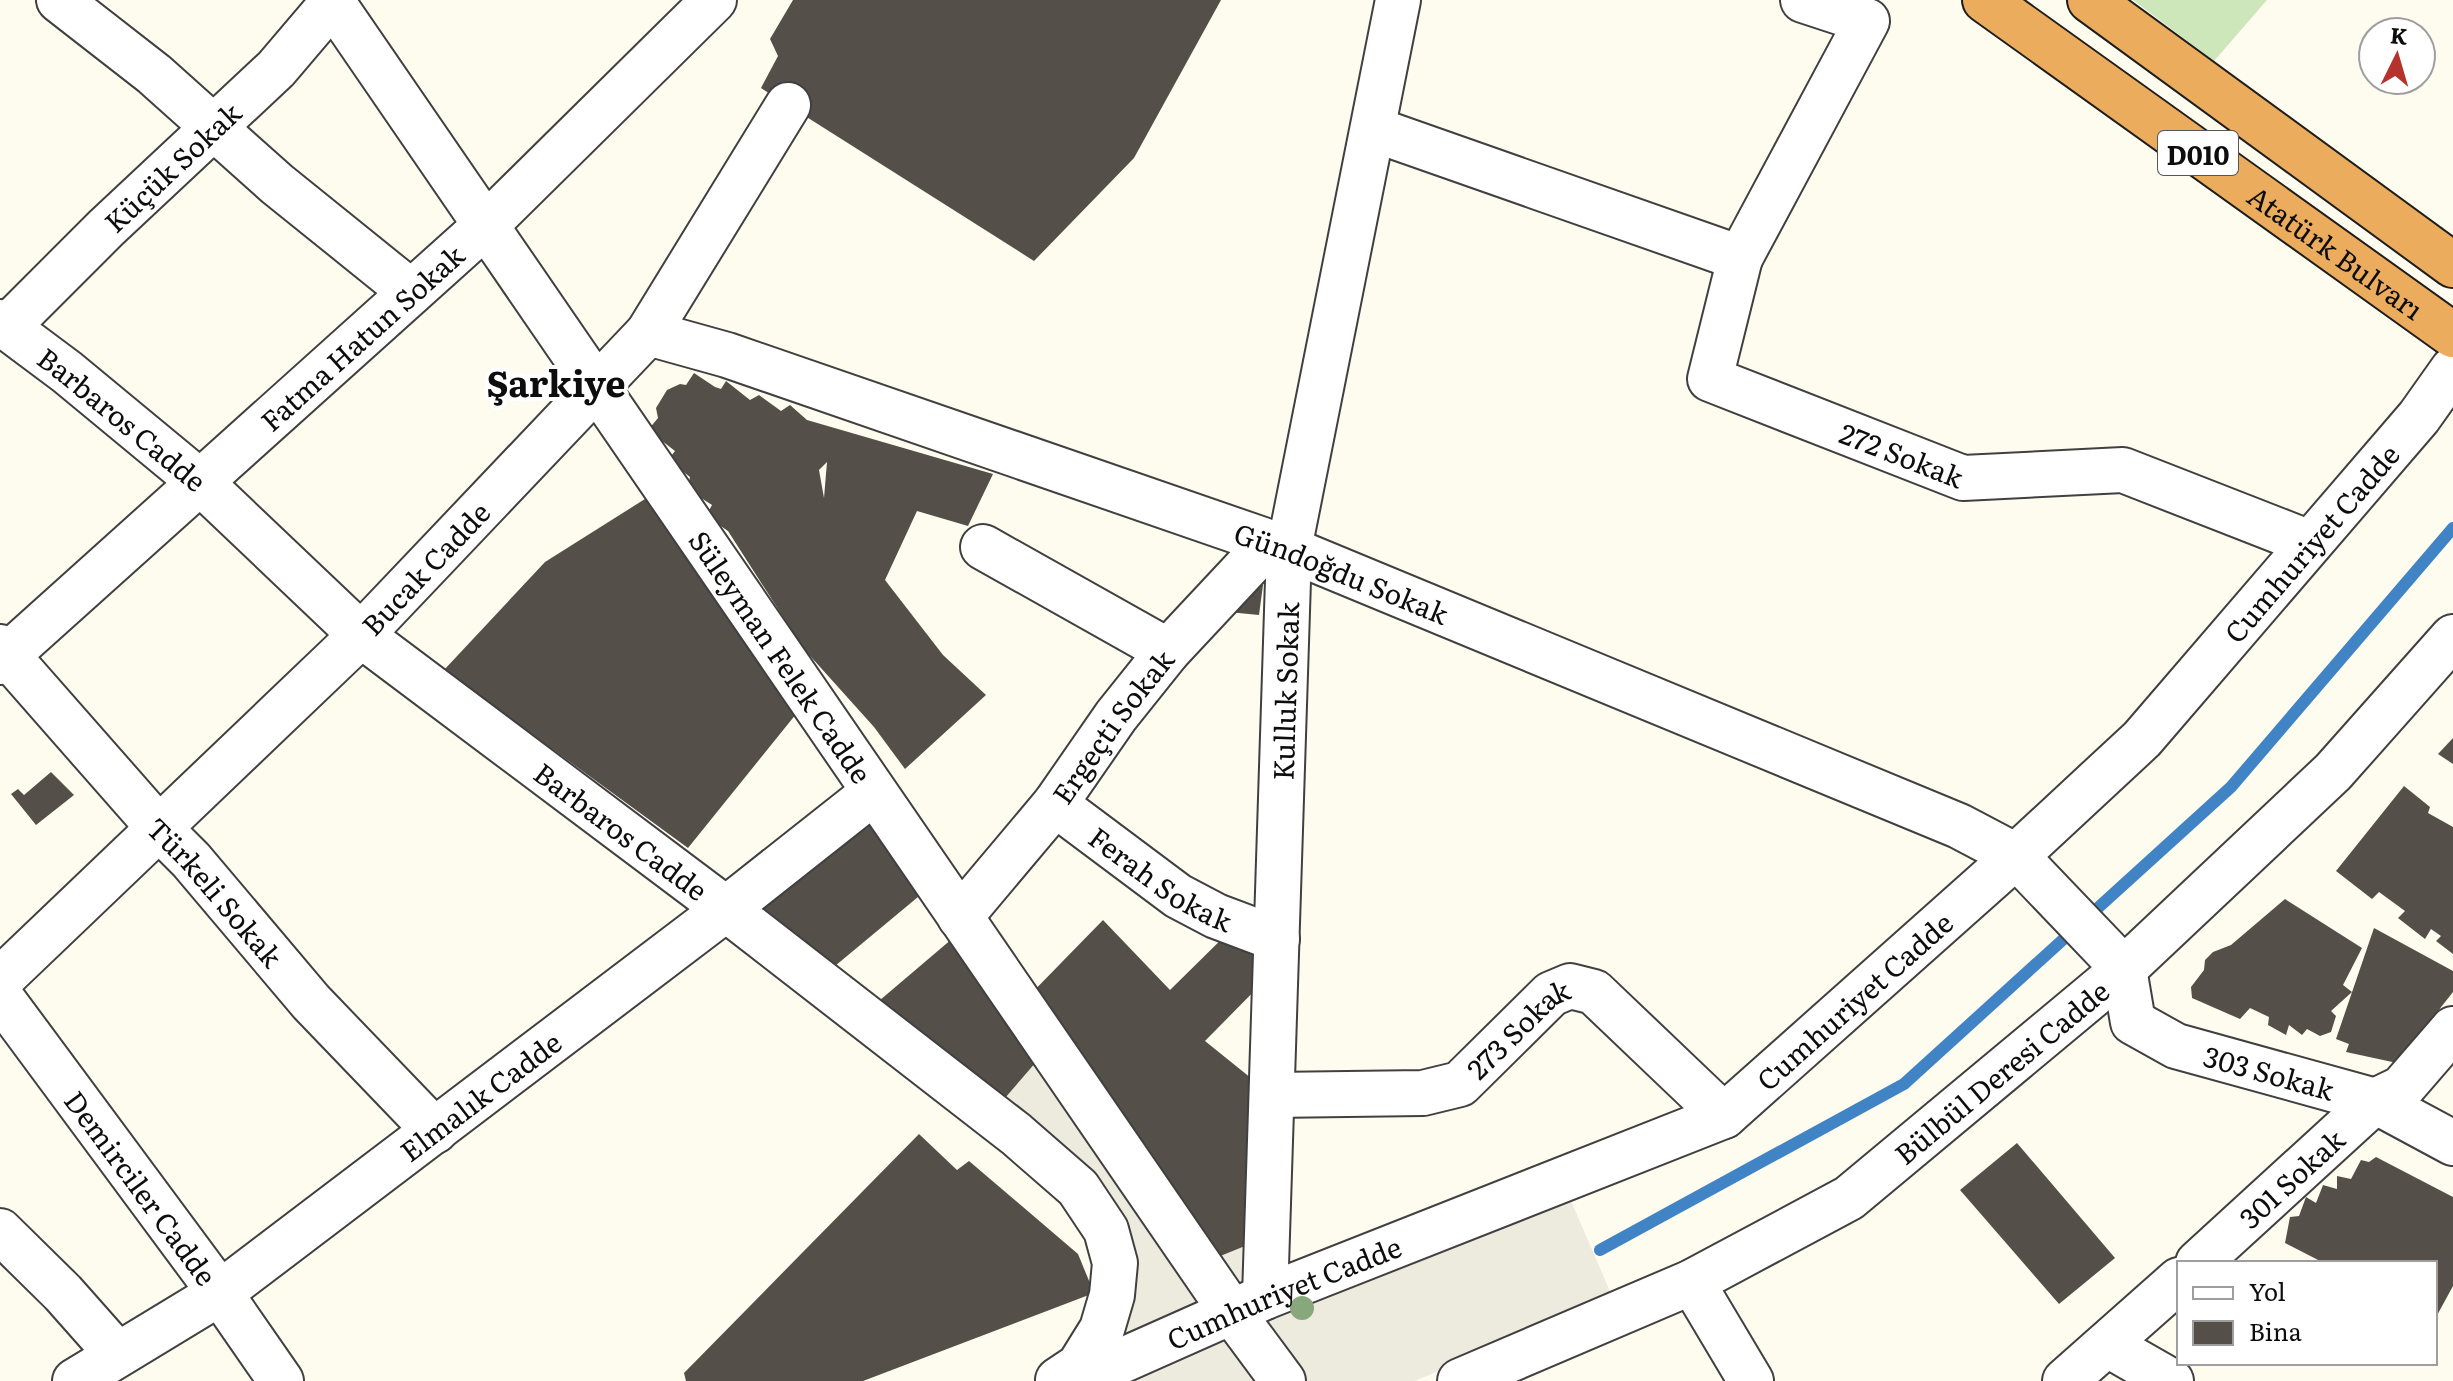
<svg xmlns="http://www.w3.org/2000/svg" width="2453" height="1381" font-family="Literata,serif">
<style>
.green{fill:#cde6ba}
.plaza{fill:#edebde}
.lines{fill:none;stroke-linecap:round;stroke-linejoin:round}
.stream{stroke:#4184c5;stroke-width:12}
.building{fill:#554f4a;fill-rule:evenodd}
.minor-casing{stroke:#404040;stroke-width:48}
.highway-casing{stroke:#1e1e1e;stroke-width:48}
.minor{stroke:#fff;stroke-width:44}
.highway{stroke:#ecac5e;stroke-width:44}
.tree{fill:#88a77d}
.labels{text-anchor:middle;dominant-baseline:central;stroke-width:8;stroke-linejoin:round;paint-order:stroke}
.shield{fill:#fff;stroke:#565656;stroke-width:2}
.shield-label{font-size:26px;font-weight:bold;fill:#0d0d0d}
.street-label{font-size:28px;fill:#0d0d0d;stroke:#fff}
.district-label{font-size:36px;font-weight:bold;fill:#0d0d0d;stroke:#fff}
</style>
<rect width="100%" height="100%" fill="#fefcee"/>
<!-- green -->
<path class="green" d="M2133 0H2267L2214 61Z"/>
<!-- plaza -->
<path class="plaza" d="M1049 1047 1267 1237 1266 1282 1108 1349 1122 1281 999 1105Z
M1568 1194 1612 1296 1415 1381H1117Z"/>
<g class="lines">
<!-- stream -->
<path class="stream" d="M1600 1250 1904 1084 2231 787 2453 528"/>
</g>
<!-- building -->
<path class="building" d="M793 0H1221L1134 158 1034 261 761 88 778 56 770 39Z
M694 373 715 387 721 389 726 381 750 400 759 395 781 411 790 405 807 420 993 474 968 526 917 511 885 580 943 655 986 695 905 769 874 727 803 648 728 531 706 516 712 505 687 489 690 477 668 460 675 451 648 430 658 418 656 408 667 390 680 384 686 385ZM827 462 824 498 819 470Z
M664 487 809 698 688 848 444 670 545 562Z
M1239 582 1263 585 1259 615 1218 611Z
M2453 738V764L2438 754Z
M51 772 74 795 36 825 11 794 18 789 24 795Z
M2404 786 2430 807 2428 813 2453 827V954L2436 941 2441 936 2431 929 2425 939 2398 918 2405 911 2379 892 2372 899 2336 871Z
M874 792 936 882 835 966 778 923 748 892Z
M2285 899 2362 948 2343 985 2352 992 2331 1011 2336 1016 2331 1032 2320 1036 2307 1029 2302 1035 2289 1025 2286 1035 2268 1025 2269 1017 2250 1008 2240 1019 2192 998 2191 987 2204 970 2205 960 2213 952 2231 945Z
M1103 920 1170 990 1237 924 1276 969 1205 1041 1272 1095 1267 1237 1213 1259 1049 1047 999 1105 873 1006 966 927 1020 1005Z
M2374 928 2453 971V992L2397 1063 2346 1052 2349 1044 2336 1039Z
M919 1134 957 1170 969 1161 1078 1254 1094 1293 863 1381H686L684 1373Z
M2017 1143 2115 1258 2059 1304 1960 1190Z
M2376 1157 2453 1197V1286L2435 1319V1263H2324L2285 1243 2290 1217 2299 1216 2306 1197 2316 1203 2323 1185 2337 1189V1176L2351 1179 2361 1160 2369 1162Z"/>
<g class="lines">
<defs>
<g id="minor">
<path d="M59 0 154 74 277 184 411 292"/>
<path id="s1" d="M331 0 1231 1311 1283 1381"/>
<path id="s2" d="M1373 129 1740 258 1710 379 1963 478 2123 470 2310 543"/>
<path d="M1740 258 1867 21 1803 0"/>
<path id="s3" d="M0 322 67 372 200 482 361 635 726 909 1016 1134 1078 1188 1106 1230 1115 1263 1112 1295 1102 1329 1079 1366 1058 1380"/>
<path id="s4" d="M7 327 106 228 276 69 333 2"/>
<path id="s5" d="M648 333 727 355 1289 549 1959 826 2016 856 2124 969 2133 1022 2176 1046 2375 1101 2453 1143"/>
<path d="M983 547 1168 651"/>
<path id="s6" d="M0 647 159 828 191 860 311 1002 435 1131"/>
<path id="s7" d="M0 662 485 226 714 0"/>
<path id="s8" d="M1055 804 1178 896 1216 916 1277 939"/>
<path id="s9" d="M960 917 1055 804 1116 716 1168 651 1269 543"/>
<path id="s10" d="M0 980 361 635 648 333 788 105"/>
<path id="s11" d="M0 996 220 1293 281 1381"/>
<path id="s12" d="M1272 1095 1423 1093 1460 1084 1551 994 1570 986 1594 992 1724 1116"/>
<path d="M0 1231 63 1293 117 1354"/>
<path id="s13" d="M2198 1263 2375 1101 2402 1088 2453 1029"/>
<path d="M1692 1282 1751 1381"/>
<path id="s14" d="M1265 1297 1289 549 1398 0"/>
<path d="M2108 1345 2171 1381"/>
<path id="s15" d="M75 1381 220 1293 726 909 874 792"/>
<path id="s16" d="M1076 1381 1265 1297 1724 1116 2016 856 2142 739 2419 417 2453 369"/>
<path id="s17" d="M1460 1381 1692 1282 1849 1198 2124 969 2333 772 2453 637"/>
<path d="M2065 1381 2179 1280"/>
</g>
<g id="highway">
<path id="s18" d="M1985 0 2453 335"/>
<path d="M2090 0 2453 265"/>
</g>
</defs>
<!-- minor casing -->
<use href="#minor" class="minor-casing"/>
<!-- highway casing -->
<use href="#highway" class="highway-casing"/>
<!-- minor -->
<use href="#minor" class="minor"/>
<!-- highway -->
<use href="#highway" class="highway"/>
</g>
<!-- trees -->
<circle class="tree" cx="1302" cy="1308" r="12"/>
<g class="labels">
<!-- shield labels -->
<rect class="shield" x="2158" y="131" width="80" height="44" rx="6"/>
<g class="shield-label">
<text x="2198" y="153">D010</text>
</g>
<!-- street labels -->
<g class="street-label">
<text stroke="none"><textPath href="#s4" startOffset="230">Küçük Sokak</textPath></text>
<text stroke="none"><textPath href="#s18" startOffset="432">Atatürk Bulvarı</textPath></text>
<text stroke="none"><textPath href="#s7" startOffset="486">Fatma Hatun Sokak</textPath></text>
<text stroke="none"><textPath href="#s3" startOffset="156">Barbaros Cadde</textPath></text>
<text stroke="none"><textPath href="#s2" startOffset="720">272 Sokak</textPath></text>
<text stroke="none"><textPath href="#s16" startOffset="1522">Cumhuriyet Cadde</textPath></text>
<text stroke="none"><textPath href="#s10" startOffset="592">Bucak Cadde</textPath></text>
<text stroke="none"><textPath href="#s5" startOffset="734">Gündoğdu Sokak</textPath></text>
<text stroke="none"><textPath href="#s1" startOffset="796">Süleyman Felek Cadde</textPath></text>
<text stroke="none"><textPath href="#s14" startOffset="606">Kulluk Sokak</textPath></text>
<text stroke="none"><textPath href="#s9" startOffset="244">Ergeçti Sokak</textPath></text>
<text stroke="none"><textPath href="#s3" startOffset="804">Barbaros Cadde</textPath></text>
<text stroke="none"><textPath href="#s8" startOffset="130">Ferah Sokak</textPath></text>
<text stroke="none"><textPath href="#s6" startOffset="326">Türkeli Sokak</textPath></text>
<text stroke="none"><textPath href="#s16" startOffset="874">Cumhuriyet Cadde</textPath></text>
<text stroke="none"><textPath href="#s12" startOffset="270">273 Sokak</textPath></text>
<text stroke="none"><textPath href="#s17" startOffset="628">Bülbül Deresi Cadde</textPath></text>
<text stroke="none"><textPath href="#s5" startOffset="1822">303 Sokak</textPath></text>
<text stroke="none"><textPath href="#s15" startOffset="496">Elmalık Cadde</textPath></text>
<text stroke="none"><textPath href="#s13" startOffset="126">301 Sokak</textPath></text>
<text stroke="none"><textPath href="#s11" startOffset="238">Demirciler Cadde</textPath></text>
<text stroke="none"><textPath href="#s16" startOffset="226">Cumhuriyet Cadde</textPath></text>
</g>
<!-- district labels -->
<g class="district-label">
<text x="556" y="381">Şarkiye</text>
</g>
</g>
<!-- legend -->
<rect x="2177" y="1261" width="260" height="104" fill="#ffffff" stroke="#9e9e9e" stroke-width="2"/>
<rect x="2193" y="1287" width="40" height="12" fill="#ffffff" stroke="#9e9e9e" stroke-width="2"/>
<text x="2249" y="1301" font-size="24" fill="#0d0d0d">Yol</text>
<rect x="2193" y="1321" width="40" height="24" fill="#554f4a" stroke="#9e9e9e" stroke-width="2"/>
<text x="2249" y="1341" font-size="24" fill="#0d0d0d">Bina</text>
<!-- north arrow -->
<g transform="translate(2397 56) rotate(5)"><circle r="38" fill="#ffffff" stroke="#9e9e9e" stroke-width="2"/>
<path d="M0-6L14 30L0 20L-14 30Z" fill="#b5332d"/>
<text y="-12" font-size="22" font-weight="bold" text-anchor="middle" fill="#0d0d0d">K</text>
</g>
</svg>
